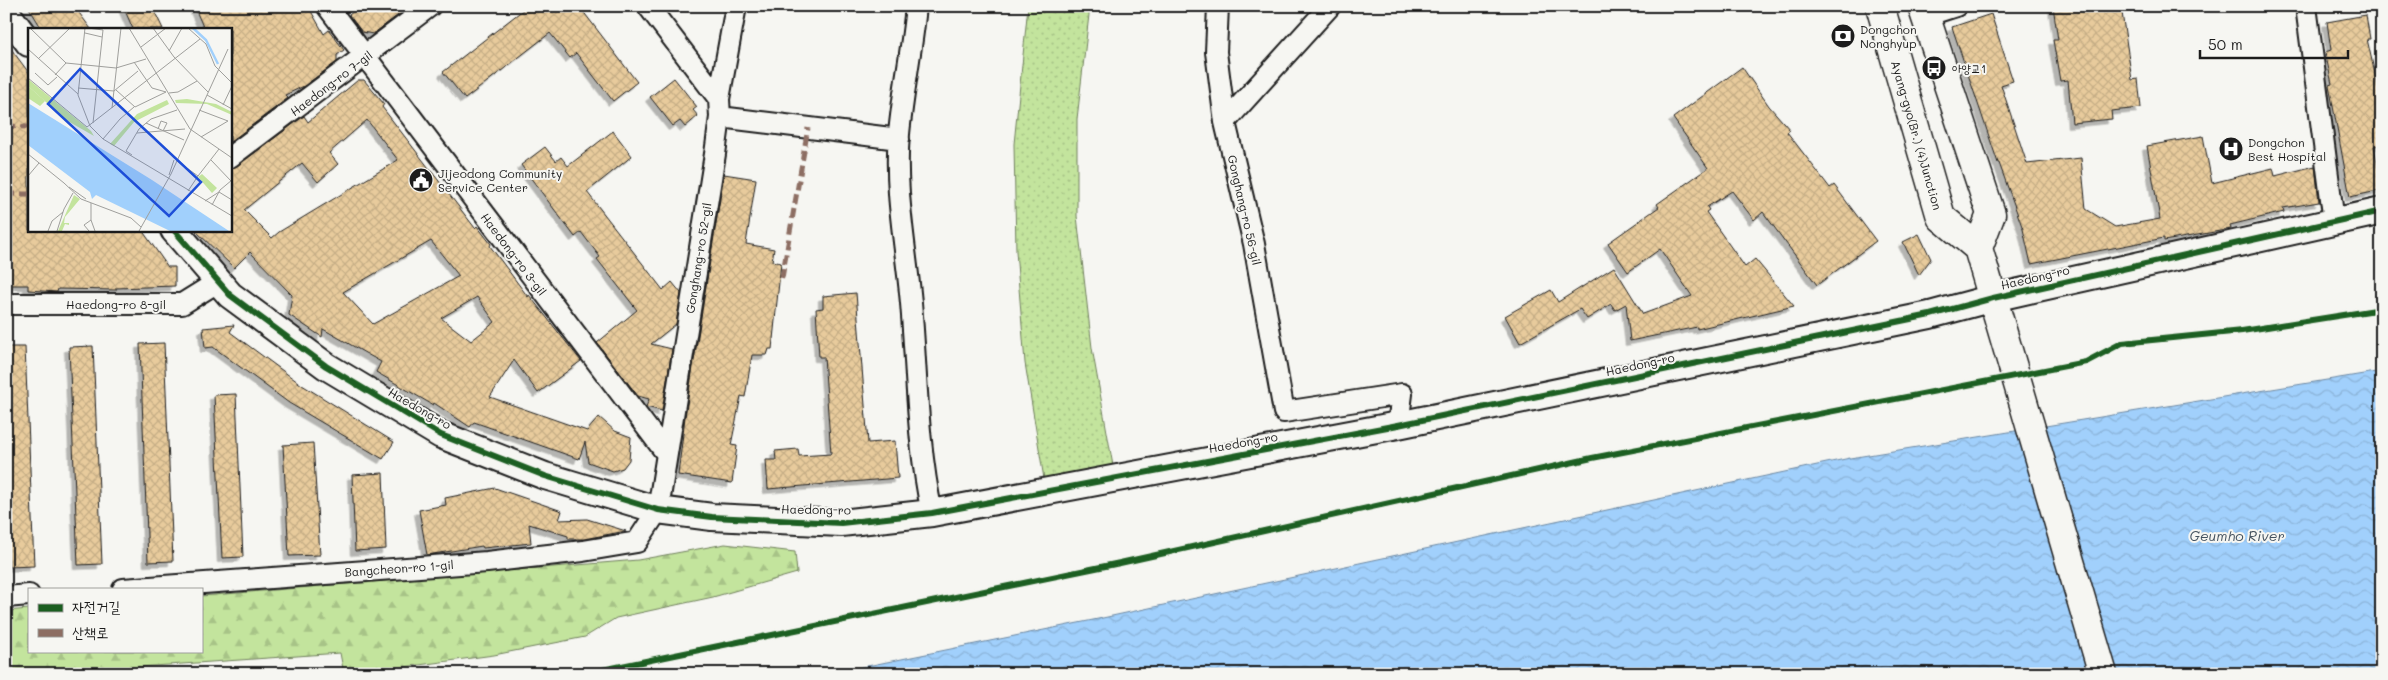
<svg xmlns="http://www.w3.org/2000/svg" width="2388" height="680" font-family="Mali,'Poor Story',sans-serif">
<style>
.green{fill:url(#green-dots);stroke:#70805c}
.forest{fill:url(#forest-firs);stroke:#70805c}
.water{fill:url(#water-waves);stroke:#6c88a2}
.building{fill:url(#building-cross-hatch);stroke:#1c1c1c;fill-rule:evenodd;filter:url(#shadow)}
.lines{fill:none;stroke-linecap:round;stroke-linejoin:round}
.minor-casing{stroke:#1c1c1c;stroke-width:24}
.tertiary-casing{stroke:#1c1c1c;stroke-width:30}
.secondary-casing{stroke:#1c1c1c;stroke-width:31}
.minor{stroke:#f6f6f2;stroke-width:20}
.tertiary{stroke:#f6f6f2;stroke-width:26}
.secondary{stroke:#f6f6f2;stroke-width:28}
.quiet{stroke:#8d6e63;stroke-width:5;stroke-dasharray:10 5;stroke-linecap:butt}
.cycleway-casing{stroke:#f6f6f2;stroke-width:9}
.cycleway{stroke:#1b5e20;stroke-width:6}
.labels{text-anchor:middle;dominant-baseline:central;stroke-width:4;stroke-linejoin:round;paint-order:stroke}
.poi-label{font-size:12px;fill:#1c1c1c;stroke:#f6f6f2;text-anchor:start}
.street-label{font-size:12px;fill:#1c1c1c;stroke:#f6f6f2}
.water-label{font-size:14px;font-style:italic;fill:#44525f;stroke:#f6f6f2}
.inset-river{fill:none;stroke:#a1d0fc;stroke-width:2.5}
.inset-road{fill:none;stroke:#9f9f9c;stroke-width:1}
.view{fill:#1d4ed8;fill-opacity:0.15;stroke:#1d4ed8;stroke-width:2.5}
.inset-edge{fill:none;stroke:#1c1c1c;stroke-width:2.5}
</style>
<defs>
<pattern id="green-dots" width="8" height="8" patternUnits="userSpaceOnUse" patternTransform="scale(1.25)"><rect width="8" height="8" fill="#c3e49d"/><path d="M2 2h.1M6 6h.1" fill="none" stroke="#a7c387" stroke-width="1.8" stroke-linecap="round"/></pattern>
<pattern id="forest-firs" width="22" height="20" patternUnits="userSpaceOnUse" patternTransform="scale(1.25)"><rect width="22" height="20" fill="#c3e49d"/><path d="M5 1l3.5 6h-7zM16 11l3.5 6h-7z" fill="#a7c387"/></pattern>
<pattern id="water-waves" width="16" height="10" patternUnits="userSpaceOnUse" patternTransform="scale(1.25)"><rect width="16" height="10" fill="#a1d0fc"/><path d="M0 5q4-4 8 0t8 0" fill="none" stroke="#8ab2d7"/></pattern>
<pattern id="building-cross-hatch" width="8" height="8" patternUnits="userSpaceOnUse" patternTransform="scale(1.25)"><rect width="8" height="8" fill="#e8cb9c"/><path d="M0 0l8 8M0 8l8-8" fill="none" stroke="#c6ae86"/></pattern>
<filter id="shadow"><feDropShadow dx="-4.5" dy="4.5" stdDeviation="0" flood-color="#0004"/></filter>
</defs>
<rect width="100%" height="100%" fill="#f6f6f2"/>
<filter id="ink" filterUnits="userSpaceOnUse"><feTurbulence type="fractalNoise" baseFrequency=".02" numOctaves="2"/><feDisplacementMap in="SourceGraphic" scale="10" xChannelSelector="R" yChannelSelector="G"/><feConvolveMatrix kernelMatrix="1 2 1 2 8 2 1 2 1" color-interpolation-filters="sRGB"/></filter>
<g filter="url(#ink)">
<!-- green -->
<path class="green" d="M1028 6H1090L1077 119V216L1092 348 1115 477 1046 491 1025 363 1016 251 1014 144Z"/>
<!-- forest -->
<path class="forest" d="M725 544 795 552 797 573 713 597 616 618 585 637 494 655 351 674H344L340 653 39 674H6V611L29 609V651H201V596L638 560Z"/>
<!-- water -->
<path class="water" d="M2382 371V674H828L1098 619 1850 458Z"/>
<!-- building -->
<path class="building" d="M28 6H74L91 29H42Z
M123 6H152L163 29H133Z
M194 6H308L324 34 329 30 344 50 337 55V62L304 86 285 95 288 98 230 142V29H204Z
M360 6H410L373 34 362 32 349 15Z
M528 6H579L637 82 613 101 576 53 570 58 550 33 465 99 443 72Z
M2053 6H2121L2132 80 2138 79 2141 108 2111 111 2112 119 2072 123 2068 80 2060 81 2053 40H2058Z
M1991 14 2013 81 2001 85 2027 164 2081 158 2086 209 2115 227 2160 219 2147 146 2203 136 2212 183 2273 168 2275 176 2315 166 2319 202 2283 208 2284 212 2230 225 2231 229 2164 241V238L2031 264 2023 229 1999 163H1998L1952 27Z
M2366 15 2370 39H2367L2382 105V145L2374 146 2382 190 2350 197 2329 85 2332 84 2325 52 2331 50 2327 22Z
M6 42 29 73V230H142L168 267H175V286L116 288V290L58 289 57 292 28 290V285H6Z
M1742 67 1769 106 1790 130 1787 132 1830 188 1834 185 1876 241 1817 285 1763 212 1754 220 1732 191 1707 207 1709 210 1706 212 1745 267 1755 259 1794 306 1697 329V327L1630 341 1626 304 1615 310 1611 304 1587 319 1580 309 1520 343 1505 316 1551 290 1558 302 1614 267 1643 314 1692 296 1660 249 1628 272 1608 243 1659 207 1657 204 1708 168 1673 118Z
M674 78 697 107 693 110 698 116 685 127 680 121 673 126 650 97Z
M358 80H364L384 104 382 107 475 228 477 226 491 244 490 246 528 297 529 295 581 361 538 393 514 360 490 397 587 431 599 417 615 431 631 437 629 460 623 468 613 471 588 462 585 442 579 459 474 422 470 427 434 403 433 405 376 372 381 362 323 329 322 337 289 315 292 295 250 252 234 268 195 230H230V169L237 166 304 116 308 122ZM367 120 398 160 279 232 272 238 244 210 302 163 318 182 338 164 329 153ZM431 241 459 276 373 324 343 292ZM477 297 495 322 471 341 441 318Z
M613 131 632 156 587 192 663 290 672 282 681 293 676 324 651 344 672 349 662 411 646 407 649 399 638 396 597 343 637 310 597 259 600 257 581 232 575 237 521 165 545 147 556 161 561 157 568 166Z
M724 174 756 179 746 244 774 249 772 261 781 263 772 349H769L767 355H752L745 397 741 396 731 445 737 446 732 483 678 475 685 417Z
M1919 234 1931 259 1919 275 1903 242Z
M856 293 868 443 895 441 898 478 768 489 766 460H776L775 451 798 449 799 456 831 454 824 357H819L816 309 823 308V296Z
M234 325 230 332 302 385 394 442 383 459 289 403 213 347 205 348 203 328Z
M164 343 173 561 148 562 140 344Z
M93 346 102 564 78 565 69 347Z
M6 347H25L34 566 9 567 6 513Z
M236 394 243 557 222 558 214 395Z
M313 443 320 555 289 556 283 445Z
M383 473 386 549 355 551 352 475Z
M495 488 562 511 559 520 587 519 626 531 584 539H568V536L529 524 531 543 483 548 482 546 427 555 419 510 446 505 445 498Z"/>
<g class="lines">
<defs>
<path id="minor" d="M327 6 666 453
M648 6 719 99
M916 6C912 49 903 91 899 134 894 190 906 247 911 303 917 373 917 444 932 513
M1218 6 1216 52 1225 122 1254 244 1284 412 1402 394 1398 425
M2306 6 2334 222
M1925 16 1956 6
M720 117 899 139
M1225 122 1330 6
M230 157 430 6
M6 304H182L219 281
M123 589 487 562 583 551 637 542 658 510 715 154 720 117 719 99 736 6
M6 597 29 595"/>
<path id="tertiary" d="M6 12 29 43
M174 230 230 295 326 366 441 435 545 476 658 510 712 517 841 523 932 513 1398 425 1930 315 1993 298 2382 211"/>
<path id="secondary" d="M1880 6 1941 217 1978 248 2103 674
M1922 6 1991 214 1978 248"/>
</defs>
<!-- minor casing -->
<use href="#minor" class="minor-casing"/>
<!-- tertiary casing -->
<use href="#tertiary" class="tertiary-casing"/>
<!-- secondary casing -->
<use href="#secondary" class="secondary-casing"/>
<!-- minor -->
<use href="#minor" class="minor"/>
<!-- tertiary -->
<use href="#tertiary" class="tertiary"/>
<!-- secondary -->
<use href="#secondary" class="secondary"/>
<!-- quiet -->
<path class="quiet" d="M6 126 29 127
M6 194H29
M782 278 808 128"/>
<defs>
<path id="cycleway" d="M174 230 230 295 326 366 441 435 545 476 658 510 712 517 841 523 932 513 1398 425 1930 315 1993 298 2382 211
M583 674 1120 563 1592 458 2086 362 2122 343 2242 331 2382 309"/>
</defs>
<!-- cycleway casing -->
<use href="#cycleway" class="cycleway-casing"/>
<!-- cycleway -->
<use href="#cycleway" class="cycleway"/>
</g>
</g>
<!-- icons -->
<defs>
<symbol id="bank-disc" viewBox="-11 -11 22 22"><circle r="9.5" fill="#1c1c1c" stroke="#f6f6f2"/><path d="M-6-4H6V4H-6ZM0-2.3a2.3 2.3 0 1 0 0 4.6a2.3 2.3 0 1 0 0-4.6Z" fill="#fff"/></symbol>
<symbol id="bus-disc" viewBox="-11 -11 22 22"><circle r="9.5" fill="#1c1c1c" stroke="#f6f6f2"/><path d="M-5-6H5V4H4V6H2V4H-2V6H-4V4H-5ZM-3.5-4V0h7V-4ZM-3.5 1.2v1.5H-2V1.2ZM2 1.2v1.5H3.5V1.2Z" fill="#fff"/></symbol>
<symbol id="hospital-disc" viewBox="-11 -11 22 22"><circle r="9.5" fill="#1c1c1c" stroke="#f6f6f2"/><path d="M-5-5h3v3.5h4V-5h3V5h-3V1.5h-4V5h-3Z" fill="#fff"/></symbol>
<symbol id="civic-disc" viewBox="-11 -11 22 22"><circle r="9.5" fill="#1c1c1c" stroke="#f6f6f2"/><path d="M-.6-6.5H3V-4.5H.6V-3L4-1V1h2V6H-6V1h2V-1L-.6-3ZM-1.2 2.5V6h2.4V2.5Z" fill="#fff"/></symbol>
</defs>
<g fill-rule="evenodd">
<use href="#bank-disc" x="1829" y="22" width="28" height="28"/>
<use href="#bus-disc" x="1920" y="54" width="28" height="28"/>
<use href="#hospital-disc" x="2217" y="135" width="28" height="28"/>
<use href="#civic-disc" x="407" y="166" width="28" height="28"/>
</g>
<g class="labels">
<!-- poi labels -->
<g class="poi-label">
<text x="1860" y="29">Dongchon<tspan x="1860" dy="14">Nonghyup</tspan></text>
<text x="1952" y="68">아양교1</text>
<text x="2248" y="142">Dongchon<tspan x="2248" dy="14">Best Hospital</tspan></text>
<text x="438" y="173">Jijeodong Community<tspan x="438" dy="14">Service Center</tspan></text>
</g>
<!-- street labels -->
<g class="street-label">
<text transform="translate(331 83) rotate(-37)">Haedong-ro 7-gil</text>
<text transform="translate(1917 135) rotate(74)">Ayang-gyo(Br.) (4)Junction</text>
<text transform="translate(1245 210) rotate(77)">Gonghang-ro 56-gil</text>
<text transform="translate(514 254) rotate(53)">Haedong-ro 3-gil</text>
<text transform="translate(698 258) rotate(-81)">Gonghang-ro 52-gil</text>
<text transform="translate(2035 277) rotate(-13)">Haedong-ro</text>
<text x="116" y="304">Haedong-ro 8-gil</text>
<text transform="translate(1640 364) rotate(-12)">Haedong-ro</text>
<text transform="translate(420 408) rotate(30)">Haedong-ro</text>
<text transform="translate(1243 442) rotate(-10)">Haedong-ro</text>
<text transform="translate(816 509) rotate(1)">Haedong-ro</text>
<text transform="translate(399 568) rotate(-4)">Bangcheon-ro 1-gil</text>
</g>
<!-- water labels -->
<g class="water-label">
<text x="2237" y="535">Geumho River</text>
</g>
</g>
<!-- overview -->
<g transform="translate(28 28)">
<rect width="204" height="204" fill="#f6f6f2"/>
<path d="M0 58 17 73 12 78 0 70ZM159 71 188 76 204 84V87L179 76 148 75 147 72ZM139 72 141 76 106 94 86 118 82 116 109 86ZM174 146 189 160 184 165 170 149ZM46 167 52 171 37 189 36 195H41V197L37 196 34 203H30Z" fill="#c3e49d"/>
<path d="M0 51 63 103 66 108 38 92 0 58Z" fill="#c3e49d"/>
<path d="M0 75 124 152 201 203H142L68 167 64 171 62 164 0 117Z" fill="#a1d0fc"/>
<path class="inset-river" d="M165 0 178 12 190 36"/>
<path class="inset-road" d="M2 0 38 35 88 40 118 31M57 0 50 67 62 98 75 111 204 188M60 0 75 2 65 95M101 0 162 101 204 130M125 0 146 29 180 64M160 0 178 16 187 38 204 55M57 5 74 9M113 19 138 0M0 21 50 66M141 23 154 0M10 31 42 0M106 34 124 60 138 64M7 45 20 57 29 49M27 47 38 35M0 50 59 99 172 11M50 60 86 63 110 43M88 62 107 79M141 65 150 64 169 53M179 67 204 81M195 77 204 58M107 79 138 64M84 80 93 0M171 82 200 93M118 95 156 112M130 101 133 93 139 95 135 103M109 105 157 101M173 109 200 93M75 111 92 91 106 79M0 126 36 155M104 127 98 123 111 101 123 91 149 82M183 132 203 153M149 133 170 148 160 163M141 147 146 132M0 148 11 135M170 148 191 121M36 155 53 171 103 190 113 199M41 159 58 171M177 173 191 164 204 172M63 175V192L67 203M184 177 192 162 204 152M20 203 24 193 35 184M29 203 36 181 45 165M61 203 56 197 63 192M111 203 143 146 200 21"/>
<path class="view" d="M52 41 173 154 141 188 20 76Z"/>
<rect width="204" height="204" class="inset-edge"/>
</g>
<!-- margin -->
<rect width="2388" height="680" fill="none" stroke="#f6f6f2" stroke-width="25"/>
<rect x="12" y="12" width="2363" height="655" fill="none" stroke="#1c1c1c" stroke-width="2" filter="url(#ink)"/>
<!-- legend -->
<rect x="28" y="588" width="175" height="65" fill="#f6f6f2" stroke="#9f9f9c"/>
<rect x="38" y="604" width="25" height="8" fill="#1b5e20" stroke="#9f9f9c"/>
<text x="72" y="612" font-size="15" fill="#1c1c1c">자전거길</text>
<rect x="38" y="629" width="25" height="8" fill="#8d6e63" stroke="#9f9f9c"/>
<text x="72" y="638" font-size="15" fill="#1c1c1c">산책로</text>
<!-- scale -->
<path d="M2200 50v8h148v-8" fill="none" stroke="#1c1c1c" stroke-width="2.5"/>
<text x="2208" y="50" font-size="15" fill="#1c1c1c" stroke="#f6f6f2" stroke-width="4" paint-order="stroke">50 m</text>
</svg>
